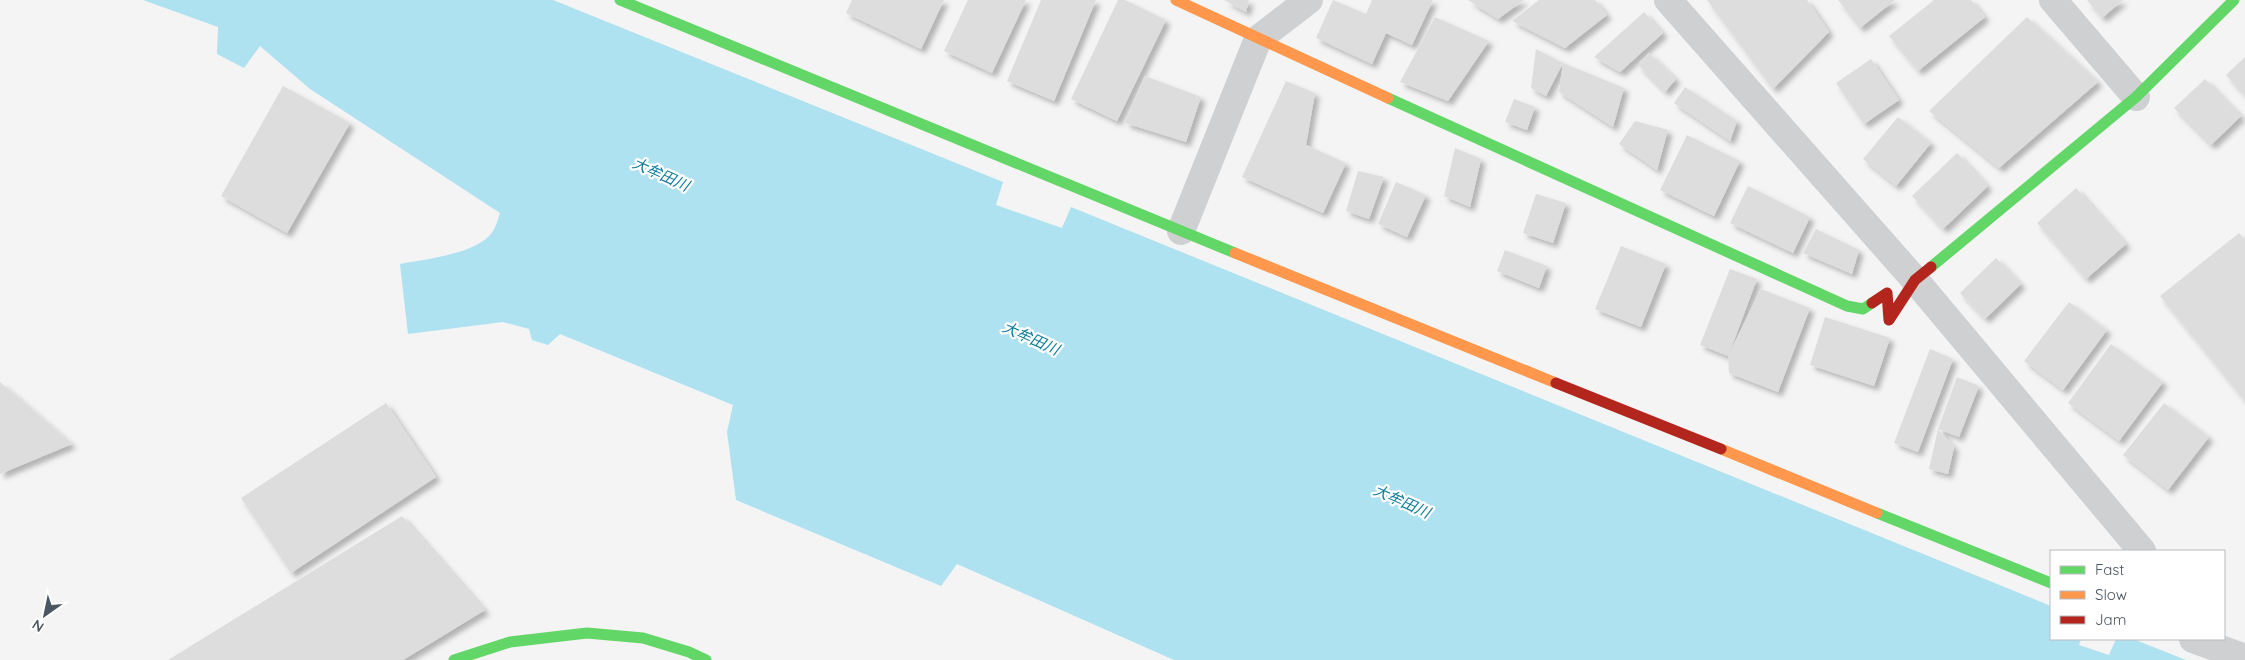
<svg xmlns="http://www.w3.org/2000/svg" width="2245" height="660" font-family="Quicksand,'Noto Sans JP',sans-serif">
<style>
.water{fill:#aee2f0}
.building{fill:#ddddde;filter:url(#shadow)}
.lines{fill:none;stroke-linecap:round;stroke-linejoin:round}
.street{stroke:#ced0d2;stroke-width:28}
.fast{stroke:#63d668;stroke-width:11}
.slow{stroke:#ff974d;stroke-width:11}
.jam{stroke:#b3261e;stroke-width:11}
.labels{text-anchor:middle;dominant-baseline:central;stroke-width:4.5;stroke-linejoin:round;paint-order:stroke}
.water-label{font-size:15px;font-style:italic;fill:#0c7c9b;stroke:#fff}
</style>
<defs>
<filter id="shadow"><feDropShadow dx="4.5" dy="4.5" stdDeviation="2.5" flood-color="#0004"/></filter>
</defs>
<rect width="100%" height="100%" fill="#f4f4f4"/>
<!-- water -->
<path class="water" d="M143 0H553L1003 182 996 205 1062 228 1071 207 2051 606V639H2081L2079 645 2109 655 2116 639H2133L2186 660H1174L957 564 941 586 736 500 727 432 733 405 560 334 548 345 532 340 529 329 503 322 408 334 400 264C425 259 479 254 493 231 496 226 498 219 500 213L310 89 260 46 244 68 217 54 218 27Z"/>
<!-- building -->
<path class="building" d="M852 0H944L921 49 846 13Z
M968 0H1026L992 73 944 51Z
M1041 0H1096L1054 101 1007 81Z
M1118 0H1125L1166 20 1117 121 1071 99Z
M1224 0H1249L1246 12Z
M1333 0 1366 14 1372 0H1433L1412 45 1386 33 1372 64 1316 38Z
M1468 0H1524L1498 19Z
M1539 0H1595L1607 15 1565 48 1512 21Z
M1707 0H1807L1829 32 1773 89Z
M1838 0H1895L1860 28Z
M1934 0H1971L1985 17 1918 71 1889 36Z
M2087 0H2123L2102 18Z
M1644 12 1663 33 1620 72 1594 57Z
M1435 17 1489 41 1448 101 1400 82Z
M2027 17 2098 82 1999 168 1929 111Z
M1536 49 1563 63 1624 88 1613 127 1559 92 1563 63 1546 96 1531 88Z
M1649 53 1676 79 1665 92 1638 65Z
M2245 57V95L2226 75Z
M1871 59 1899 100 1864 124 1836 83Z
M1145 76 1201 97 1186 142 1125 123Z
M2205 79 2241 116 2211 145 2174 108Z
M1286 81 1315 93 1306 145 1346 163 1323 213 1242 177Z
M283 86 350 123 287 233 221 196Z
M1685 87 1737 121 1730 141 1674 103Z
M1514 99 1535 107 1527 130 1505 122Z
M1898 117 1931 143 1896 186 1863 159Z
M1635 121 1668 130 1657 170 1619 144Z
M1687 135 1740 161 1714 216 1660 190Z
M1455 148 1481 159 1470 207 1444 196Z
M1957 153 1988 186 1943 229 1912 196Z
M1358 171 1384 177 1369 219 1346 211Z
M1396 182 1426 195 1407 237 1378 224Z
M1748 186 1810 217 1793 253 1730 223Z
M2076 188 2126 244 2086 279 2037 223Z
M1536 194 1566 203 1553 243 1523 233Z
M1816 229 1859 250 1852 274 1803 253Z
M2239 233 2245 240V401L2160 296Z
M1621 246 1666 264 1641 327 1595 309Z
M1505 250 1547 266 1539 288 1497 271Z
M1996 258 2021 284 1985 319 1960 293Z
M1730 269 1757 279 1729 354 1761 289 1810 308 1778 392 1729 373 1728 356 1700 345Z
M2069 302 2107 330 2063 390 2024 361Z
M1825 317 1890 338 1874 386 1810 365Z
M2111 344 2163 382 2119 441 2068 403Z
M1930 349 1953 359 1918 452 1894 443Z
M1957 377 1979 386 1959 437 1938 429Z
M0 382 72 444 0 474Z
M386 403 436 477 291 573 241 498Z
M2164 403 2209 437 2168 490 2123 455Z
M1938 429 1954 447 1948 474 1929 469Z
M402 516 485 610 403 660H168Z"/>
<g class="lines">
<!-- street -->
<path class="street" d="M1668 0 1915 280 2142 551
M2053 0 2136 97
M1181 231 1258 39 1309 0
M2193 639 2245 658"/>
<!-- fast -->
<path class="fast" d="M620 0 1235 253
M1388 98 1847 306 1863 309 1872 303
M1931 267 2136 97 2234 0
M1877 513 2051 583
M454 660 510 642 587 633 643 638 689 652 706 660"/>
<!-- slow -->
<path class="slow" d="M1176 0 1388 98
M1235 253 1556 383
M1721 449 1877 513"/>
<!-- jam -->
<path class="jam" d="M1872 303 1887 293 1889 320 1915 280 1931 267
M1556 383 1721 449"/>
</g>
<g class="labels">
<!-- water labels -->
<g class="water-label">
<text transform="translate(661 174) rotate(24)">大牟田川</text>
<text transform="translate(1031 338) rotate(24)">大牟田川</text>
<text transform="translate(1402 501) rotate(24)">大牟田川</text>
</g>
</g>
<!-- legend -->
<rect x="2050" y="550" width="175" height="90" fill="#ffffff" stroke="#b7bbc0"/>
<rect x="2060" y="566" width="25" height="8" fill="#63d668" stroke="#b7bbc0"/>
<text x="2095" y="575" font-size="15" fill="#4a5661">Fast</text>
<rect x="2060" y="591" width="25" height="8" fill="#ff974d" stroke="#b7bbc0"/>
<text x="2095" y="600" font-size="15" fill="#4a5661">Slow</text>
<rect x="2060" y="616" width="25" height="8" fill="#b3261e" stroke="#b7bbc0"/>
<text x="2095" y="625" font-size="15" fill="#4a5661">Jam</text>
<!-- north arrow -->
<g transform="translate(45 615) rotate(213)" stroke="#ffffff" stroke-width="4" paint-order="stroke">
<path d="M0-4L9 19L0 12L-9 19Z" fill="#4a5661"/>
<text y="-8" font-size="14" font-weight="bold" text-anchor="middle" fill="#4a5661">N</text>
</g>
</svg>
